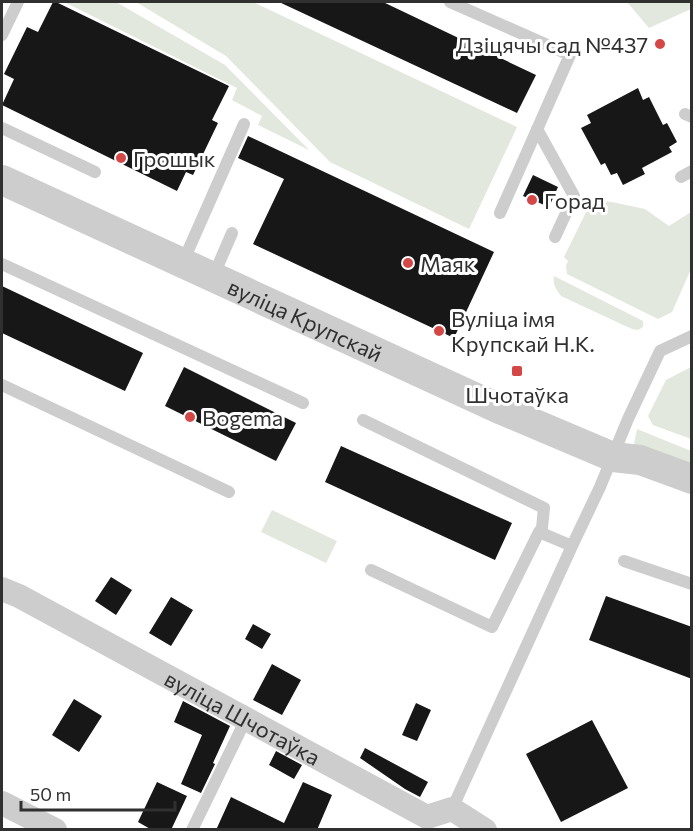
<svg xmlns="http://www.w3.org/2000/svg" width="693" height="831" font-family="Commissioner,sans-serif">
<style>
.green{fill:#e2e8dd}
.building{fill:#171717}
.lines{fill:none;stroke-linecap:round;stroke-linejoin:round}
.service{stroke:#cdcdcd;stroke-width:12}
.minor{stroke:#cdcdcd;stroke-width:24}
.tertiary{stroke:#cdcdcd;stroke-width:30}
.poi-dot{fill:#d34846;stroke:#fff;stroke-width:2}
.labels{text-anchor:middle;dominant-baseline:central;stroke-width:6;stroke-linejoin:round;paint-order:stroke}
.poi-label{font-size:22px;fill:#303030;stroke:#fff;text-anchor:start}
.street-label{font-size:22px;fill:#303030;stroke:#fff}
</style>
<rect width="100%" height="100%" fill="#fff"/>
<!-- green -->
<path class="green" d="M64 2H116L225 65 309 150 258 125 262 116 232 100 237 88Z
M136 2H253L517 127 469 229 330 162 226 56Z
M627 2H691V9L649 28Z
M592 200 612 202 645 209 669 226 691 212V269L672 312 658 319 567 274 566 266 568 261 564 257Z
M554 276 643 321V327L638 330 632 329 561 296C557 290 552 284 554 276Z
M691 367V439L653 425 648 416 666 380Z
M637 429 691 451V471L635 447 634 444Z
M272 510 337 541 326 563 261 532Z"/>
<!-- building -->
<path class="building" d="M53 2H56L229 86 212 120 218 123 193 175 186 172 177 191 2 105 14 79 4 74 27 27 38 32Z
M279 2H383L536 75 517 113Z
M638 88 643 100 649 97 663 125 667 123 677 142 669 147 672 152 642 168 645 174 623 185 617 173 611 175 605 163 601 165 581 128 591 123 587 115Z
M248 136 494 252 454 338 253 244 284 179 238 158Z
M533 175 558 187 549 207 523 196Z
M2 286 143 353 125 391 2 333Z
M184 367 296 423 276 461 165 406Z
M341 446 512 523 495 560 325 482Z
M111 577 132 590 116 615 95 601Z
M606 596 692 627V679L589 640Z
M171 597 193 610 171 646 149 633Z
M253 624 271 634 262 649 245 639Z
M272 664 301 680 282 715 253 700Z
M74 699 102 716 79 752 52 735Z
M183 701 230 726 213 763 215 764 201 793 181 784 202 735 174 722Z
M416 703 431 710 417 741 402 735Z
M592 720 628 788 561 822 526 754Z
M365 748 428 782 420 797 405 789 360 758Z
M276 751 302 765 294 779 269 765Z
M157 782 187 796 171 830H152L138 822Z
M303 782 332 795 317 830H216L231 797 284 823Z"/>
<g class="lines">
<!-- service -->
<path class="service" d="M450 2 570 55 500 213
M2 35 18 2
M685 114 692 117
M2 128 95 172
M537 129 574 196 555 237
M681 177 692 171
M183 262 244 124
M2 264 303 403
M213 277 232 233
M2 385 229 492
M363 420 544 508 542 528 539 532 572 546
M624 561 692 584
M371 570 492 627 539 532
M452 809 572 546 600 487 628 419 660 351 692 336
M192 830 246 719"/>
<!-- minor -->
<g class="minor">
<path id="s1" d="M2 589 19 596 427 817 452 809 485 830"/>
<path d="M2 803 55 830"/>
</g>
<!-- tertiary -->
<path class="tertiary" id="s2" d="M2 180 502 410 613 457 640 460 692 479"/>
</g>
<!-- markers -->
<g class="poi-dot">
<circle cx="660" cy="44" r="6"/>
<circle cx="121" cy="158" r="6"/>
<circle cx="532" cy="200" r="6"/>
<circle cx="408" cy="263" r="6"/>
<circle cx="439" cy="331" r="6"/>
<rect x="511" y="365" width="12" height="12" rx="3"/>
<circle cx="190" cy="417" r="6"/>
</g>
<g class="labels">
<!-- poi labels -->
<g class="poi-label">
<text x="648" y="44" text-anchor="end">Дзіцячы сад №437</text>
<text x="133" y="158">Грошык</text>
<text x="544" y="200">Горад</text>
<text x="420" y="263">Маяк</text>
<text x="451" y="318">Вуліца імя<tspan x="451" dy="25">Крупскай Н.К.</tspan></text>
<text x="517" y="394" text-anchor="middle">Шчотаўка</text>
<text x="202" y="417">Bogema</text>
</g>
<!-- street labels -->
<g class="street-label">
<text stroke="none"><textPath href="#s2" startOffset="334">вуліца Крупскай</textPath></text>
<text stroke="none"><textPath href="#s1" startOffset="273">вуліца Шчотаўка</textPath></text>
</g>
</g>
<!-- border -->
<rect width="693" height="831" fill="none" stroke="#303030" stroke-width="6"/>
<!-- scale -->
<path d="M21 801v9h154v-9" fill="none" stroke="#303030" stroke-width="3"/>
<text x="30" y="801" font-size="18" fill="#303030" stroke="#ffffff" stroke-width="4.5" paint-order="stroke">50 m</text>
</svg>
